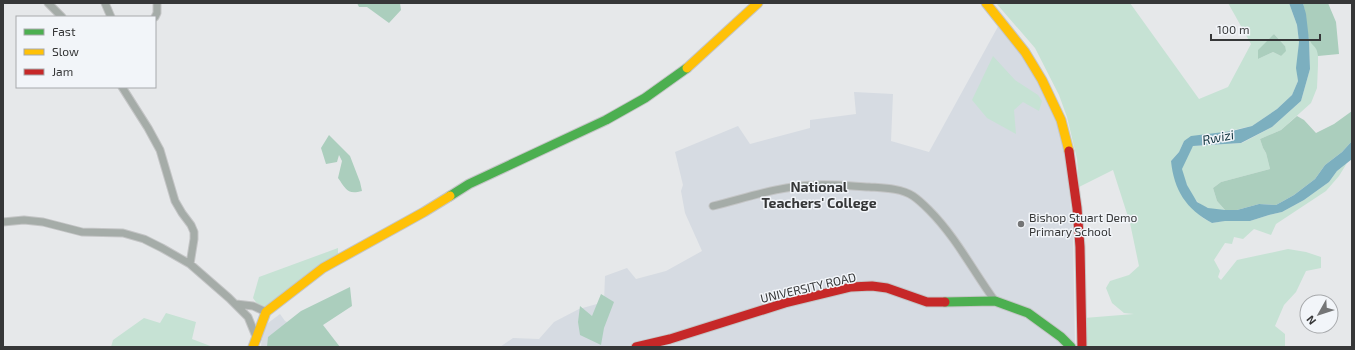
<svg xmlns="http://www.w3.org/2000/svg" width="1355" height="350" font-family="'Exo 2',sans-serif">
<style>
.built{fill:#d6dbe2}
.green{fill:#c6e2d4;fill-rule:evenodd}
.forest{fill:#abcebd}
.water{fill:#7cafbf}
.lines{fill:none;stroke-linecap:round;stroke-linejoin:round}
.street-casing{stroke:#c4c5c6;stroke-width:9}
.fast-casing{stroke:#c4c5c6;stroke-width:11}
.slow-casing{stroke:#c4c5c6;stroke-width:11}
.jam-casing{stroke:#c4c5c6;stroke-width:11}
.street{stroke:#a5aca8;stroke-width:7}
.fast{stroke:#4caf50;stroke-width:9}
.slow{stroke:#ffc107;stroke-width:9}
.jam{stroke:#c62828;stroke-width:9}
.poi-dot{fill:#747576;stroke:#f2f5f9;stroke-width:1.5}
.labels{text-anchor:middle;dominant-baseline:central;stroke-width:3;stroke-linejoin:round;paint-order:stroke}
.poi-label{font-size:12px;fill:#363738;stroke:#f2f5f9;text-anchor:start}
.street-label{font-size:12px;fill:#363738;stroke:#f2f5f9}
.water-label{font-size:13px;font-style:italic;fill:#11343f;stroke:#f2f5f9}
.quarter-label{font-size:14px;font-weight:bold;fill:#363738;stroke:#f2f5f9}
</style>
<rect width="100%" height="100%" fill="#e6e8ea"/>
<!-- built -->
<path class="built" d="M1001 21 1057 114 1067 162 1073 237 1075 347H500L513 338 539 339 554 322 579 309 604 302 605 276 627 268 636 279 666 271 702 251 685 213 681 191 683 185 675 152 738 126 750 144 810 128V120L856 114 854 92 893 94 891 141 929 152Z
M280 314 285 321 339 347H261L262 334 268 323Z"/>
<!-- green -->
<path class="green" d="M996 3H1130L1199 99 1228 87 1251 44 1228 3H1289L1297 25 1299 42 1297 71 1298 81 1292 95 1277 109 1252 126 1184 141 1179 152 1171 161 1187 202 1203 218 1212 223 1224 221H1250L1269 215 1282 212 1304 200 1329 182 1337 171 1347 163 1339 176 1326 191 1276 224 1271 235 1254 229 1243 239 1234 237 1232 244 1225 243 1214 260 1220 271 1218 277 1221 280 1237 260 1288 249 1306 252 1321 257V268L1306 271 1296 292 1284 305 1275 326 1285 334V347H1086L1084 318 1134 314 1124 313 1112 303 1106 288 1110 281 1129 275 1139 266 1130 223 1113 170 1079 187 1077 159 1067 117 1059 95 1035 48ZM1274 34 1285 46 1281 56 1273 52 1258 59Z
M1309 40 1318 50V65L1317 88 1311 103 1281 130 1260 139 1263 148 1266 153 1270 169 1221 182 1213 188 1217 201 1225 210C1219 210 1213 210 1208 208 1192 203 1186 184 1181 169L1193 146 1242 143 1272 127 1301 101 1310 69Z
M993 56 1015 80 1038 95 1042 101 1039 111 1023 102 1014 110 1016 134 987 118 972 100Z
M338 248V259L272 312 261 309 253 298 259 277Z
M166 313 196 322 192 339 213 347H111L113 340 144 318 160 323Z"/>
<!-- forest -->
<path class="forest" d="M357 3H400L401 10 389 23 367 7H359Z
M1303 3H1328L1336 22 1339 54 1318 56C1317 45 1312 47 1309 39 1306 29 1306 14 1303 3Z
M1274 34 1285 46 1286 51 1281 56 1273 52 1258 59V50Z
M1352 111V141L1342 152 1325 165 1315 179 1294 195 1276 205 1259 204 1237 210H1225L1217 201 1213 188 1221 182 1270 169 1266 153 1263 148 1260 139 1281 130 1297 116 1304 120 1316 133 1334 124Z
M329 135 350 156 360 182 362 191C347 195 346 189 338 178L342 161 339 155 337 162 326 164 321 148Z
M350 287 352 306 323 325 340 347H267L268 337 301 311Z
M601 294 614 302 604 328 601 345 580 335 578 322 580 306 592 316Z"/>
<!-- water -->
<path class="water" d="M1289 3H1303L1306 14 1309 40 1310 69 1301 101 1272 127 1241 143 1193 146 1182 169 1187 185 1197 202 1208 208 1225 210H1237L1259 204 1276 205 1294 195 1315 179 1325 165 1342 152 1352 141V159L1337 171 1329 182 1304 200 1282 212 1269 215 1250 221H1225L1212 223C1186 209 1174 190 1171 161L1179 152 1184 141 1191 136 1232 131 1252 126 1277 109 1292 95 1298 81 1296 68 1299 42 1297 25Z"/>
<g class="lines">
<defs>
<path id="street" d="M48 3 62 17
M105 3 111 17
M155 17 157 13V3
M122 87 148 128 160 150 175 201 182 213 191 225 194 232V239L190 264
M713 206C746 198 780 186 814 185 832 184 851 186 869 187 883 188 901 188 913 196 919 200 924 205 929 210 956 237 973 271 995 301
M3 222 24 220 43 222 82 232 123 233 144 239 162 248 190 264 229 298 248 317 257 339
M236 304 253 306 266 312"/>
<path id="fast" d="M450 196 469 184 606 120 645 98 687 68
M945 302 995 301 1028 313 1061 337 1071 347"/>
<path id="slow" d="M986 3 1025 52 1042 80 1061 120 1069 151
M687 68 758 3
M253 347 266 312 323 268 424 212 450 196"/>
<path id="jam" d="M1069 151 1077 208 1080 247 1082 347
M636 347 670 339 785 303 851 287 872 286 887 288 927 302H945"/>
</defs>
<!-- street casing -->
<use href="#street" class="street-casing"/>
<!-- fast casing -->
<use href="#fast" class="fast-casing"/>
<!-- slow casing -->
<use href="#slow" class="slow-casing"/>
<!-- jam casing -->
<use href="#jam" class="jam-casing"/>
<!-- street -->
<use href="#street" class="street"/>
<!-- fast -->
<use href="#fast" class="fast"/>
<!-- slow -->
<use href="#slow" class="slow"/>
<!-- jam -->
<use href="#jam" class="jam"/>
</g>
<!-- markers -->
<circle class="poi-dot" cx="1021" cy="224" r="4"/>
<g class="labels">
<!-- poi labels -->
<g class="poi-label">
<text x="1029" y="217">Bishop Stuart Demo<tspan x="1029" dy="14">Primary School</tspan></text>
</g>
<!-- street labels -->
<g class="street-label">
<text transform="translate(808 287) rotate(-13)">UNIVERSITY ROAD</text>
</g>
<!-- water labels -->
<g class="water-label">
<text transform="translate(1218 137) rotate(-11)">Rwizi</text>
</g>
<!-- quarter labels -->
<g class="quarter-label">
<text x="819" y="186">National<tspan x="819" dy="16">Teachers' College</tspan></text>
</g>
</g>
<!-- border -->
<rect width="1355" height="350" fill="none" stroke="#363738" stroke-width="8"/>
<!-- legend -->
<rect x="16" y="16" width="140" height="72" fill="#f2f5f9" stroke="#a7a9ac"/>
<rect x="24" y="29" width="20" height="6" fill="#4caf50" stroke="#a7a9ac"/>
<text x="52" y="36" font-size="12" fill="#363738">Fast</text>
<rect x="24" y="49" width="20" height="6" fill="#ffc107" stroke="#a7a9ac"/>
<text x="52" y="56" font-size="12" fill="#363738">Slow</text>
<rect x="24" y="69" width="20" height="6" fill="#c62828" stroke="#a7a9ac"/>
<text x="52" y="76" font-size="12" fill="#363738">Jam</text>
<!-- north arrow -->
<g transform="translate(1319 314) rotate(231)"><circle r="19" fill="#f2f5f9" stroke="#a7a9ac"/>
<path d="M0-3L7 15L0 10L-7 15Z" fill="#747576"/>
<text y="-6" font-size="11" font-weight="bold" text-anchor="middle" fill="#363738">N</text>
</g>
<!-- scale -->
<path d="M1211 34v6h109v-6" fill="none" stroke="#363738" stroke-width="2"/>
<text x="1217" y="34" font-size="12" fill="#363738" stroke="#f2f5f9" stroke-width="3" paint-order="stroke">100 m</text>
</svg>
